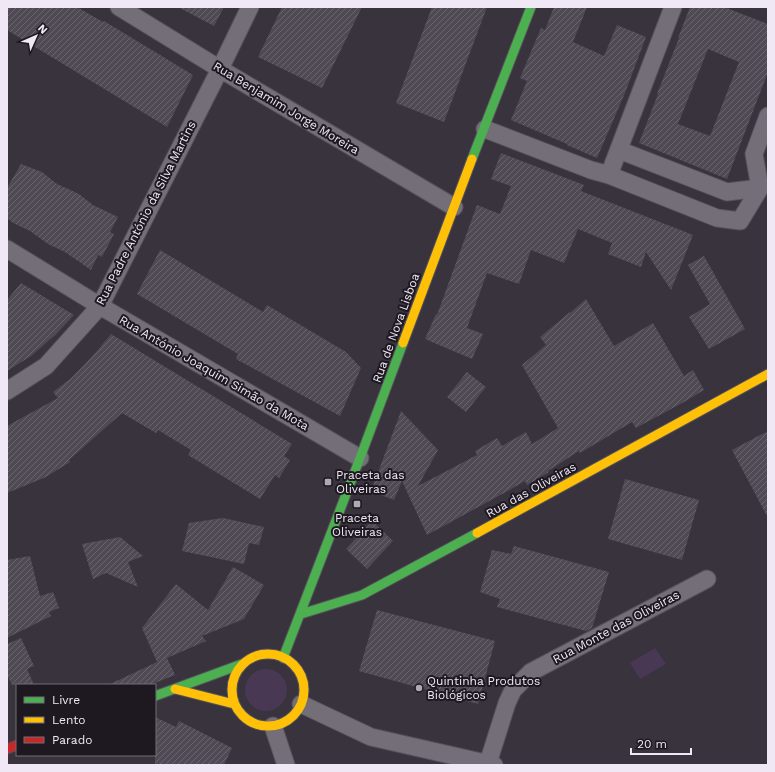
<svg xmlns="http://www.w3.org/2000/svg" width="775" height="772" font-family="'Work Sans',sans-serif">
<style>
.green{fill:#483854}
.building{fill:url(#building-hatch);fill-rule:evenodd}
.lines{fill:none;stroke-linecap:round;stroke-linejoin:round}
.street-casing{stroke:#55515a;stroke-width:19}
.fast-casing{stroke:#55515a;stroke-width:11}
.slow-casing{stroke:#55515a;stroke-width:11}
.jam-casing{stroke:#55515a;stroke-width:11}
.street{stroke:#736e77;stroke-width:17}
.fast{stroke:#4caf50;stroke-width:9}
.slow{stroke:#ffc107;stroke-width:9}
.jam{stroke:#c62828;stroke-width:9}
.poi-dot{fill:#b0a9b5;stroke:#1e1921;stroke-width:1.5}
.labels{text-anchor:middle;dominant-baseline:central;stroke-width:4;stroke-linejoin:round;paint-order:stroke}
.street-label{font-size:12px;fill:#f0e9f5;stroke:#1e1921}
.poi-label{font-size:12px;fill:#f0e9f5;stroke:#1e1921;text-anchor:start}
</style>
<defs>
<pattern id="building-hatch" width="6" height="6" patternUnits="userSpaceOnUse"><rect width="6" height="6" fill="#4f4a54"/><path d="M-1 1l2-2M0 6l6-6M5 7l2-2" fill="none" stroke="#69646d"/></pattern>
</defs>
<rect width="100%" height="100%" fill="#38333d"/>
<!-- green -->
<path class="green" d="M655 648 666 664 640 679 630 663Z
M245 690a21 21 0 1 1 42 0a21 21 0 1 1-42 0Z"/>
<!-- building -->
<path class="building" d="M7 7H77L103 22 104 21 193 75 167 127 7 30Z
M178 7H224L214 26Z
M282 7H362L322 88 258 57Z
M432 7H487L444 122 396 103Z
M554 7H587L573 42 604 56 617 25 646 37 625 93 597 158 567 145V144L511 120 527 81 520 78 541 28 545 30Z
M690 7H724L768 24V72L727 179 639 143 658 94H657L679 38H678ZM708 49 739 62 710 136 678 124Z
M501 153 584 185 581 191 693 235 671 290 646 252 641 267 608 254 612 243 578 229 564 263 531 250 519 284 487 273 467 328 483 334 472 359 425 339 436 314 437 315 477 205 500 214 511 186 491 179Z
M21 164 42 172 57 184 79 194 93 205 118 217 110 232 114 234 102 257 98 255 91 270 65 252 48 244 30 231 13 223 7 218V188Z
M160 250 263 312 267 305 346 352 361 368 340 416 236 359 238 354 137 294Z
M704 256 745 329 709 349 689 317 710 304 688 265Z
M21 283 74 315 55 335 31 356 7 371V300Z
M586 299 614 346 653 323 684 376 693 370 704 390 684 402 636 428 632 422 580 453 579 451 548 471 549 472 527 485 525 481 504 493 427 535 402 481 394 500 371 491 401 411 438 450 418 486 477 455 475 451 497 438 502 446 526 432 532 444 558 428 522 365 546 345 540 337 570 312V313Z
M111 334 292 444 284 456 290 460 279 478 275 475 260 499 188 455 191 450 158 430 156 433 122 413 69 460 70 462 46 477 7 493V426L58 398 53 392 70 379 84 365 97 351Z
M467 372 486 387 466 412 447 397Z
M768 431V518L732 450Z
M625 479 699 500 682 560 608 539Z
M223 518 264 527 259 545 249 543 244 564 182 551 189 523Z
M372 521 393 541 367 569 346 549Z
M120 537 143 556 128 562 138 587 106 573 93 579 82 544Z
M514 546 609 572 592 628 586 631 497 607 500 599 480 592 492 550 511 554Z
M30 556 40 596 53 592 59 608 49 612 51 616 7 638V560Z
M233 567 264 585 244 619 202 636 206 641 167 658 175 675 150 685H108L157 662 142 628 176 584 208 610Z
M377 610 495 641 478 704 359 671Z
M21 638 34 666 27 669 34 685H12L7 675V644Z
M155 717 176 727 179 721 232 748 224 765H155Z"/>
<g class="lines">
<defs>
<path id="street" d="M119 7 220 69 454 207
M485 129 591 170 609 175 717 218 740 221 760 188
M619 150 727 192 760 188
M609 175 673 7
M760 188 754 154 768 116
M7 249 100 306 360 458
M7 391 46 366 100 306 220 69 250 7
M301 704 371 737 494 765
M273 726 286 765
M488 763 507 703 513 690 531 672 707 579"/>
<path id="fast" d="M472 159 531 7
M301 614 362 595 477 533
M283 658 360 458 403 343
M155 696 242 664"/>
<path id="slow" d="M403 343 472 159
M477 533 768 374
M232 690a36 36 0 1 1 72 0a36 36 0 1 1-72 0Z
M175 689 234 704"/>
<path id="jam" d="M7 749 17 745"/>
</defs>
<!-- street casing -->
<use href="#street" class="street-casing"/>
<!-- fast casing -->
<use href="#fast" class="fast-casing"/>
<!-- slow casing -->
<use href="#slow" class="slow-casing"/>
<!-- jam casing -->
<use href="#jam" class="jam-casing"/>
<!-- street -->
<use href="#street" class="street"/>
<!-- fast -->
<use href="#fast" class="fast"/>
<!-- slow -->
<use href="#slow" class="slow"/>
<!-- jam -->
<use href="#jam" class="jam"/>
</g>
<!-- markers -->
<g class="poi-dot">
<rect x="324" y="478" width="8" height="8" rx="2"/>
<rect x="353" y="500" width="8" height="8" rx="2"/>
<circle cx="419" cy="688" r="4"/>
</g>
<g class="labels">
<!-- street labels -->
<g class="street-label">
<text transform="translate(286 108) rotate(31)">Rua Benjamim Jorge Moreira</text>
<text transform="translate(146 213) rotate(-63)">Rua Padre António da Silva Martins</text>
<text transform="translate(396 328) rotate(-70)">Rua de Nova Lisboa</text>
<text transform="translate(214 373) rotate(30)">Rua António Joaquim Simão da Mota</text>
<text transform="translate(531 490) rotate(-29)">Rua das Oliveiras</text>
<text transform="translate(616 627) rotate(-28)">Rua Monte das Oliveiras</text>
</g>
<!-- poi labels -->
<g class="poi-label">
<text x="336" y="475">Praceta das<tspan x="336" dy="14">Oliveiras</tspan></text>
<text x="357" y="518" text-anchor="middle">Praceta<tspan x="357" dy="14">Oliveiras</tspan></text>
<text x="427" y="681">Quintinha Produtos<tspan x="427" dy="14">Biológicos</tspan></text>
</g>
</g>
<!-- border -->
<rect width="775" height="772" fill="none" stroke="#f0e9f5" stroke-width="16"/>
<!-- legend -->
<rect x="16" y="684" width="140" height="72" fill="#1e1921" stroke="#726c76"/>
<rect x="24" y="697" width="20" height="6" fill="#4caf50" stroke="#726c76"/>
<text x="52" y="704" font-size="12" fill="#f0e9f5">Livre</text>
<rect x="24" y="717" width="20" height="6" fill="#ffc107" stroke="#726c76"/>
<text x="52" y="724" font-size="12" fill="#f0e9f5">Lento</text>
<rect x="24" y="737" width="20" height="6" fill="#c62828" stroke="#726c76"/>
<text x="52" y="744" font-size="12" fill="#f0e9f5">Parado</text>
<!-- north arrow -->
<g transform="translate(36 36) rotate(45)" stroke="#1e1921" stroke-width="3" paint-order="stroke">
<path d="M0-3L7 15L0 10L-7 15Z" fill="#f0e9f5"/>
<text y="-6" font-size="11" font-weight="bold" text-anchor="middle" fill="#f0e9f5">N</text>
</g>
<!-- scale -->
<path d="M631 748v6h60v-6" fill="none" stroke="#f0e9f5" stroke-width="2"/>
<text x="637" y="748" font-size="12" fill="#f0e9f5" stroke="#1e1921" stroke-width="3" paint-order="stroke">20 m</text>
</svg>
